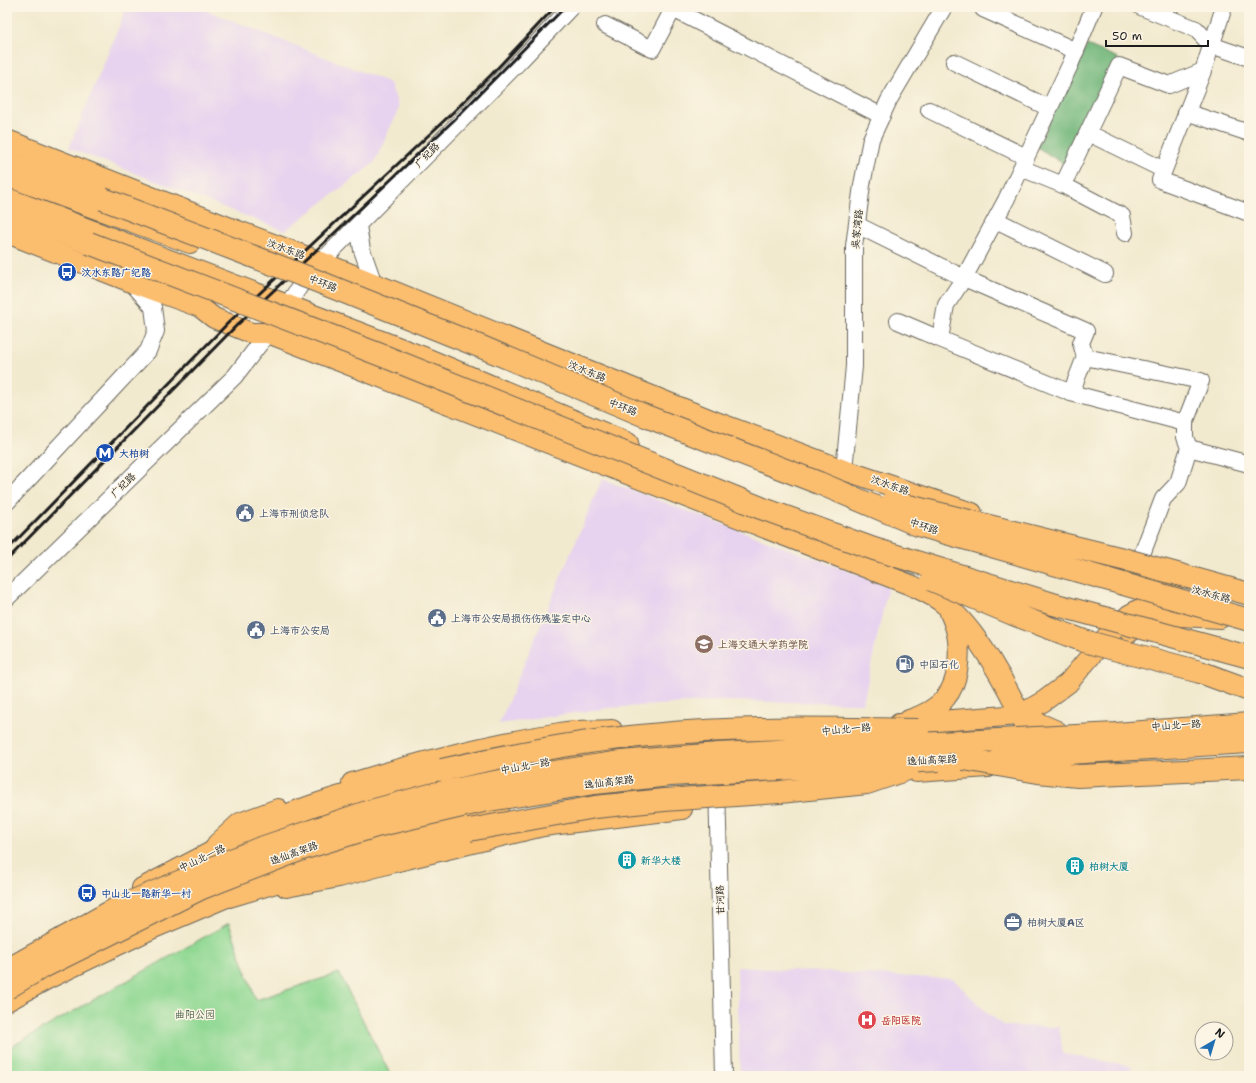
<svg xmlns="http://www.w3.org/2000/svg" width="1256" height="1083" font-family="'Shantell Sans','LXGW WenKai TC',sans-serif">
<style>
.built{fill:#e7d2ef}
.green{fill:#90d893;stroke:#567a58}
.forest{fill:#74b87d;stroke:#486a4c}
.lines{fill:none;stroke-linecap:round;stroke-linejoin:round}
.minor-casing{stroke:#67645b;stroke-width:18}
.major-casing{stroke:#67645b;stroke-width:22}
.highway-casing{stroke:#67645b;stroke-width:24}
.minor{stroke:#fff;stroke-width:16}
.major{stroke:#fbbd6e;stroke-width:20}
.highway{stroke:#fbbd6e;stroke-width:22}
.rail{stroke:#1c1c1c;stroke-width:3}
.highway-bridge-casing{stroke:#67645b;stroke-width:24;stroke-linecap:butt}
.highway-bridge{stroke:#fbbd6e;stroke-width:22}
.labels{text-anchor:middle;dominant-baseline:central;stroke-width:3;stroke-linejoin:round;paint-order:stroke}
.street-label{font-size:10px;fill:#1c1c1c;stroke:#fcf5e5}
.transit-label{font-size:10px;font-weight:bold;fill:#164399;stroke:#fcf5e5;text-anchor:start}
.service-label{font-size:10px;font-weight:bold;fill:#4e5e75;stroke:#fcf5e5;text-anchor:start}
.education-label{font-size:10px;font-weight:bold;fill:#785e54;stroke:#fcf5e5;text-anchor:start}
.culture-label{font-size:10px;font-weight:bold;fill:#0d838f;stroke:#fcf5e5;text-anchor:start}
.park-label{font-size:10px;fill:#455e46;stroke:#fcf5e5}
.health-label{font-size:10px;font-weight:bold;fill:#be3a42;stroke:#fcf5e5;text-anchor:start}
</style>
<rect width="100%" height="100%" fill="#fcf5e5"/>
<filter id="ink" filterUnits="userSpaceOnUse"><feTurbulence type="fractalNoise" baseFrequency=".025" numOctaves="2"/><feDisplacementMap in="SourceGraphic" scale="8" xChannelSelector="R" yChannelSelector="G"/><feConvolveMatrix kernelMatrix="1 2 1 2 8 2 1 2 1" color-interpolation-filters="sRGB"/></filter>
<filter id="wash" filterUnits="userSpaceOnUse"><feTurbulence type="fractalNoise" baseFrequency=".012" numOctaves="4" result="noise"/><feDisplacementMap in="SourceGraphic" scale="16" xChannelSelector="R" yChannelSelector="G"/><feGaussianBlur stdDeviation="0.9" result="paint"/><feColorMatrix in="noise" values="0 0 0 0 0 0 0 0 0 0 0 0 0 0 0 0 0 1.4 0 .05"/><feComposite in="paint" operator="in"/></filter>
<g filter="url(#wash)">
<rect width="100%" height="100%" fill="#f2eacf"/>
<!-- built -->
<path class="built" d="M127 7H198L390 83 399 108 374 163 285 231 69 148Z
M602 479 888 586 863 703 719 701 608 708 499 724Z
M737 967 953 979 987 1013 1005 1026 1059 1027 1063 1054 1132 1066 1131 1076H740Z"/>
<!-- green -->
<path class="green" d="M229 923 256 1000 339 973 391 1076H7V1049Z"/>
<!-- forest -->
<path class="forest" d="M1087 45 1118 58 1067 166 1037 147Z"/>
</g>
<g filter="url(#ink)">
<g class="lines">
<defs>
<path id="minor" d="M1141 7 1196 29 1211 45 1249 58
M983 9 1076 51
M605 25 652 49 673 9 882 116
M954 62 1049 108
M929 110 1026 157
M1186 112 1249 133
M1088 133 1164 170 1203 71
M1021 168 1063 185 1119 66 1169 85 1203 71 1224 7
M1164 170 1160 180 1249 213
M1063 185 1122 216 1125 233
M996 220 1105 274
M857 225 964 278 1006 200 1070 65 1094 7
M358 226 362 250 374 284
M898 321 940 339
M1085 357 1071 393 1185 423
M1071 393 940 339 946 305 964 278 1086 331 1081 343 1085 357 1201 381 1185 423V437L1189 448 1178 483 1163 499 1136 570
M1189 448 1249 464
M844 470 854 366V246L862 185 871 139 889 100 944 7
M7 502 148 351 156 331 153 307 131 282
M7 598 235 376 268 333 300 286 321 262 518 63 571 7
M714 762 717 783 724 1076"/>
<path id="major" d="M7 140 233 229 321 262 711 420 844 470 972 513
M7 176 190 243
M7 198 421 356 628 443
M7 233 131 282 200 307 214 318 251 333H268L913 586C923 591 934 596 943 603 976 628 1008 687 1025 725
M1122 576 1173 583
M1130 632 1145 621 1179 616 1220 618
M1020 715 1057 731
M909 720C922 716 938 708 946 697 958 683 960 657 958 640 957 630 954 622 950 613
M899 724 1020 715 1044 701 1068 683 1109 634 1129 615 1140 609 1155 604 1174 605 1182 607
M916 772 988 767
M488 773 526 764 712 740
M352 783C420 762 489 744 560 733 577 730 595 731 612 730
M217 844 240 823 278 809
M286 887 339 877 394 862 543 826 682 809
M142 888 215 850 230 845
M7 1001 47 979 151 929 229 896 293 864 358 841 434 825 498 808"/>
<path id="highway" d="M7 162 103 199
M7 212 89 243
M215 850C235 840 255 829 276 820 329 798 386 784 442 770
M229 896 346 861 451 833 469 830"/>
</defs>
<!-- minor casing -->
<use href="#minor" class="minor-casing"/>
<!-- major casing -->
<use href="#major" class="major-casing"/>
<!-- highway casing -->
<use href="#highway" class="highway-casing"/>
<!-- minor -->
<use href="#minor" class="minor"/>
<!-- major -->
<use href="#major" class="major"/>
<!-- highway -->
<use href="#highway" class="highway"/>
<!-- rail -->
<path class="rail" d="M7 550 229 322 448 117 491 75 555 7
M7 560 235 327 453 121 565 7"/>
<defs>
<path id="highway-bridge" d="M103 199 317 281 484 348 643 415 819 483 918 525 1249 620
M89 243 386 357 761 508 874 549 1053 604 1249 657
M892 502 1127 560 1249 594
M932 580 1013 614 1084 641 1200 672 1249 690
M1001 757 1249 742
M964 759 1038 772 1078 776 1249 768
M442 770C504 756 567 743 630 737 726 726 822 728 918 730
M469 830 595 807 664 800 780 792 867 783 908 769
M7 970 119 907 258 849 367 812 438 793 515 778 621 762 718 754 1116 734 1249 724
M7 988 39 969 202 888 302 849 376 826 483 801 595 783 670 775 939 760"/>
</defs>
<!-- highway-bridge casing -->
<use href="#highway-bridge" class="highway-bridge-casing"/>
<!-- highway-bridge -->
<use href="#highway-bridge" class="highway-bridge"/>
</g>
</g>
<!-- icons -->
<defs>
<symbol id="bus-disc" viewBox="-11 -11 22 22"><circle r="9.5" fill="#1a4fb4" stroke="#fcf5e5"/><path d="M-5-6H5V4H4V6H2V4H-2V6H-4V4H-5ZM-3.5-4V0h7V-4ZM-3.5 1.2v1.5H-2V1.2ZM2 1.2v1.5H3.5V1.2Z" fill="#fff"/></symbol>
<symbol id="metro-disc" viewBox="-11 -11 22 22"><circle r="9.5" fill="#1a4fb4" stroke="#fcf5e5"/><path d="M-5.5 5V-5H-3L0 0L3-5H5.5V5H3V-.5L0 4L-3-.5V5Z" fill="#fff"/></symbol>
<symbol id="civic-disc" viewBox="-11 -11 22 22"><circle r="9.5" fill="#5c6f8a" stroke="#fcf5e5"/><path d="M-.6-6.5H3V-4.5H.6V-3L4-1V1h2V6H-6V1h2V-1L-.6-3ZM-1.2 2.5V6h2.4V2.5Z" fill="#fff"/></symbol>
<symbol id="school-disc" viewBox="-11 -11 22 22"><circle r="9.5" fill="#8d6e63" stroke="#fcf5e5"/><path d="M0-5L7-2L0 1L-7-2ZM-4 1L0 2.5L4 1V4Q0 6-4 4Z" fill="#fff"/></symbol>
<symbol id="fuel-disc" viewBox="-11 -11 22 22"><circle r="9.5" fill="#5c6f8a" stroke="#fcf5e5"/><path d="M-5.5-6h7V0h2V4h1.3V-2.5L3-4.5l.8-.8L6-3V5H2.5V1h-1V6h-7ZM-4.2-4.7v3.2H.2V-4.7Z" fill="#fff"/></symbol>
<symbol id="building-disc" viewBox="-11 -11 22 22"><circle r="9.5" fill="#0f9aa8" stroke="#fcf5e5"/><path d="M-4-6H4V6H1V3H-1V6H-4ZM-2.5-4.3h1.7v1.8h-1.7ZM.8-4.3h1.7v1.8H.8ZM-2.5-1h1.7V.8h-1.7ZM.8-1h1.7V.8H.8Z" fill="#fff"/></symbol>
<symbol id="office-disc" viewBox="-11 -11 22 22"><circle r="9.5" fill="#5c6f8a" stroke="#fcf5e5"/><path d="M-6-3h4V-5.5h4V-3h4V5H-6ZM-1-4.5V-3h2v-1.5ZM-6 0V1H6V0Z" fill="#fff"/></symbol>
<symbol id="hospital-disc" viewBox="-11 -11 22 22"><circle r="9.5" fill="#e0444e" stroke="#fcf5e5"/><path d="M-5-5h3v3.5h4V-5h3V5h-3V1.5h-4V5h-3Z" fill="#fff"/></symbol>
</defs>
<g fill-rule="evenodd">
<use href="#bus-disc" x="56" y="261" width="22" height="22"/>
<use href="#metro-disc" x="94" y="442" width="22" height="22"/>
<use href="#civic-disc" x="234" y="502" width="22" height="22"/>
<use href="#civic-disc" x="426" y="607" width="22" height="22"/>
<use href="#civic-disc" x="245" y="619" width="22" height="22"/>
<use href="#school-disc" x="693" y="633" width="22" height="22"/>
<use href="#fuel-disc" x="894" y="653" width="22" height="22"/>
<use href="#building-disc" x="616" y="849" width="22" height="22"/>
<use href="#building-disc" x="1064" y="855" width="22" height="22"/>
<use href="#bus-disc" x="76" y="882" width="22" height="22"/>
<use href="#office-disc" x="1002" y="911" width="22" height="22"/>
<use href="#hospital-disc" x="856" y="1009" width="22" height="22"/>
</g>
<g class="labels">
<!-- street labels -->
<g class="street-label">
<text transform="translate(427 155) rotate(-46)">广纪路</text>
<text transform="translate(857 229) rotate(-84)">吴家湾路</text>
<text transform="translate(286 249) rotate(20)">汶水东路</text>
<text transform="translate(323 283) rotate(22)">中环路</text>
<text transform="translate(587 371) rotate(22)">汶水东路</text>
<text transform="translate(623 407) rotate(22)">中环路</text>
<text transform="translate(123 485) rotate(-44)">广纪路</text>
<text transform="translate(890 485) rotate(19)">汶水东路</text>
<text transform="translate(924 526) rotate(19)">中环路</text>
<text transform="translate(1211 594) rotate(15)">汶水东路</text>
<text transform="translate(1176 725) rotate(-4)">中山北一路</text>
<text transform="translate(846 729) rotate(-5)">中山北一路</text>
<text transform="translate(932 760) rotate(-3)">逸仙高架路</text>
<text transform="translate(525 766) rotate(-10)">中山北一路</text>
<text transform="translate(609 782) rotate(-7)">逸仙高架路</text>
<text transform="translate(294 853) rotate(-20)">逸仙高架路</text>
<text transform="translate(202 858) rotate(-25)">中山北一路</text>
<text transform="translate(720 900) rotate(-92)">甘河路</text>
</g>
<!-- transit labels -->
<g class="transit-label">
<text x="81" y="272">汶水东路广纪路</text>
<text x="119" y="453">大柏树</text>
<text x="101" y="893">中山北一路新华一村</text>
</g>
<!-- service labels -->
<g class="service-label">
<text x="259" y="513">上海市刑侦总队</text>
<text x="451" y="618">上海市公安局损伤伤残鉴定中心</text>
<text x="270" y="630">上海市公安局</text>
<text x="919" y="664">中国石化</text>
<text x="1027" y="922">柏树大厦A区</text>
</g>
<!-- education labels -->
<g class="education-label">
<text x="718" y="644">上海交通大学药学院</text>
</g>
<!-- culture labels -->
<g class="culture-label">
<text x="641" y="860">新华大楼</text>
<text x="1089" y="866">柏树大厦</text>
</g>
<!-- park labels -->
<g class="park-label">
<text x="195" y="1014">曲阳公园</text>
</g>
<!-- health labels -->
<g class="health-label">
<text x="881" y="1020">岳阳医院</text>
</g>
</g>
<!-- margin -->
<rect width="1256" height="1083" fill="none" stroke="#fcf5e5" stroke-width="24"/>
<!-- north arrow -->
<g transform="translate(1214 1041) rotate(38)"><circle r="19" fill="#fcf5e5" stroke="#a29e95"/>
<path d="M0-3L7 15L0 10L-7 15Z" fill="#1f6fb2"/>
<text y="-6" font-size="11" font-weight="bold" text-anchor="middle" fill="#1c1c1c">N</text>
</g>
<!-- scale -->
<path d="M1106 40v6h102v-6" fill="none" stroke="#1c1c1c" stroke-width="2"/>
<text x="1112" y="40" font-size="12" fill="#1c1c1c" stroke="#fcf5e5" stroke-width="3" paint-order="stroke">50 m</text>
</svg>
